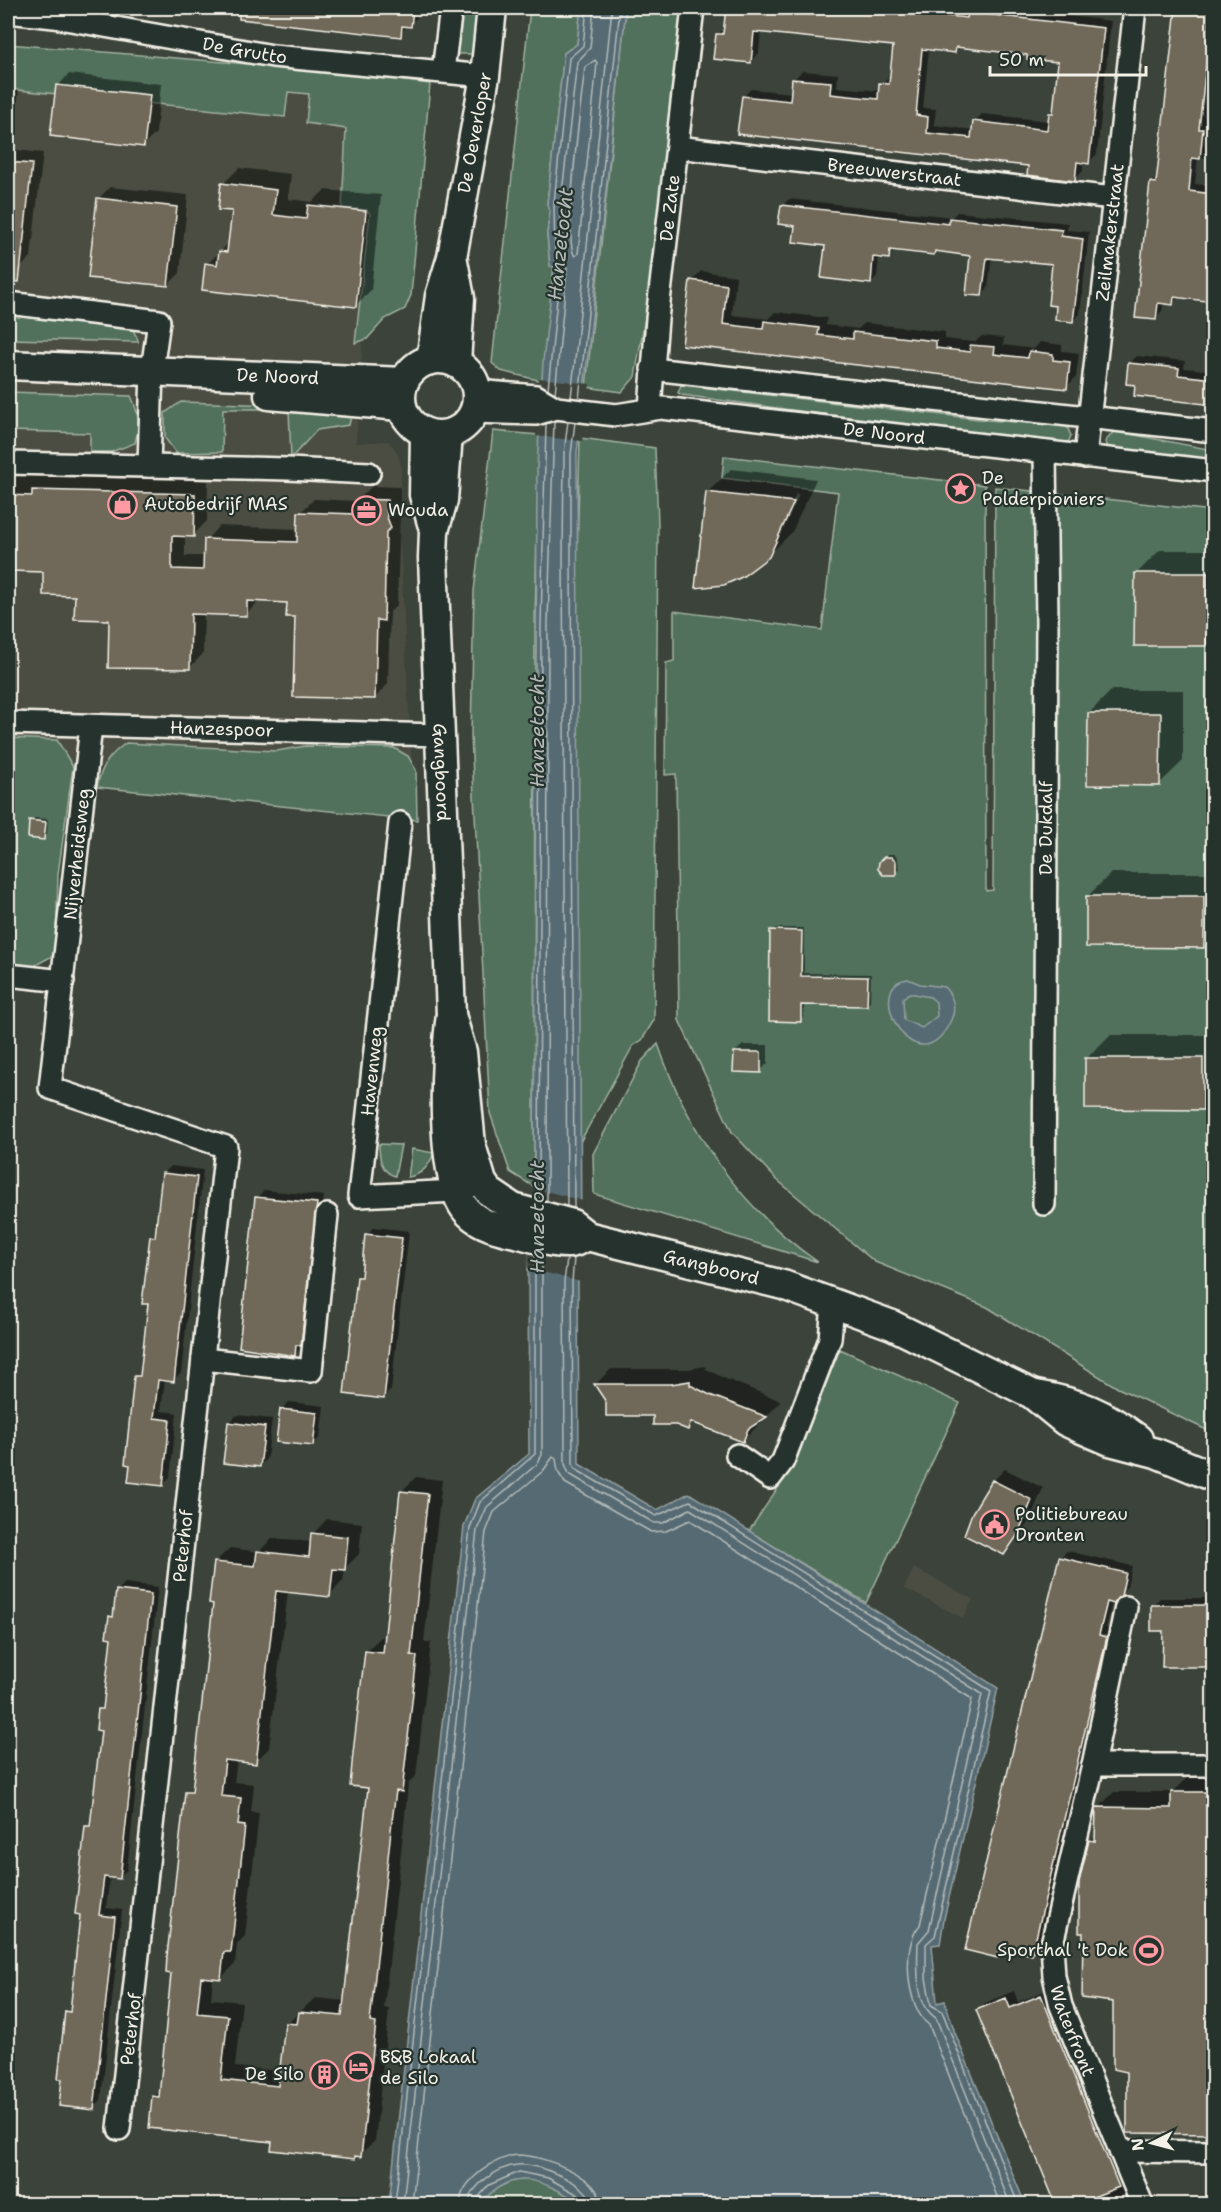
<svg xmlns="http://www.w3.org/2000/svg" width="1221" height="2212" font-family="'Shantell Sans',sans-serif">
<style>
.built{fill:#4c4e43}
.green{fill:#51715b;stroke:#a2b1a2;stroke-width:1.5}
.water{fill:#556a73;stroke:#95a0a2;stroke-width:1.5;fill-rule:evenodd}
.pier{fill:#3c433a}
.shadow{fill:#0007;fill-rule:evenodd}
.lines{fill:none;stroke-linecap:round;stroke-linejoin:round}
.shore{stroke:#b4bbb9;stroke-width:1.5}
.building{fill:#706858;stroke:#f4f1e8;stroke-width:1.5;fill-rule:evenodd}
.minor-casing{stroke:#f4f1e8;stroke-width:26}
.secondary-casing{stroke:#f4f1e8;stroke-width:33}
.minor{stroke:#26332d;stroke-width:21}
.secondary{stroke:#26332d;stroke-width:28}
.labels{text-anchor:middle;dominant-baseline:central;stroke-width:4.5;stroke-linejoin:round;paint-order:stroke}
.street-label{font-size:18px;fill:#f4f1e8;stroke:#26332d}
.poi-label{font-size:18px;fill:#f4f1e8;stroke:#26332d;text-anchor:start}
.water-label{font-size:20px;font-style:italic;fill:#b4bbb9;stroke:#26332d}
</style>
<rect width="100%" height="100%" fill="#3c433a"/>
<filter id="ink" filterUnits="userSpaceOnUse"><feTurbulence type="fractalNoise" baseFrequency=".0167" numOctaves="2"/><feDisplacementMap in="SourceGraphic" scale="12" xChannelSelector="R" yChannelSelector="G"/><feConvolveMatrix kernelMatrix="1 2 1 2 8 2 1 2 1" color-interpolation-filters="sRGB"/></filter>
<g filter="url(#ink)">
<!-- built -->
<path class="built" d="M8 61 405 104 363 333 356 443 388 441 397 452 401 466 400 543 413 787 36 762 8 776Z
M914 1568 973 1599 963 1618 904 1588Z"/>
<!-- green -->
<path class="green" d="M460 8H479L474 54H454Z
M530 8H581L577 44 564 53 547 204 550 211 547 234 550 265 554 267 542 381 501 371 492 363Z
M626 8H683L654 264 635 377 622 392 586 387Z
M8 44 320 70 430 84 411 295 405 309 385 319 367 339 355 343 370 214 367 210 342 208 346 129 306 123 309 94 288 92 285 117 8 89Z
M8 312 131 326 138 340V342L8 339Z
M681 385 987 420 1067 426 1071 436 1066 447 682 395 678 393Z
M8 392 131 396C139 413 140 424 135 443L111 452H90V433L8 431Z
M181 402 353 407 349 425 317 430 291 458 289 409H223L222 452 176 453 165 438V413Z
M493 431 539 435 535 623 534 1187 510 1172 490 1113 471 736 474 591Z
M1114 431 1213 450V460L1111 452 1105 442Z
M580 438 655 448 658 524 654 1020 642 1040 633 1046 580 1142 577 557Z
M724 456 985 485 986 891 993 890 995 487 1213 511V1433L1118 1388 987 1307 875 1262 776 1179 732 1132 679 1020 676 774 665 775 666 663 674 661V611L822 630 838 492 722 478Z
M8 738 57 740 73 767 58 874 56 954 34 966 8 963Z
M126 743 277 751 305 746 394 748 408 756 416 770 417 820 97 787C101 767 109 755 126 743Z
M658 1044C688 1132 741 1209 818 1262L594 1194 593 1154 642 1061Z
M379 1144 401 1145 395 1176C381 1172 379 1158 379 1144Z
M412 1149 434 1153C429 1166 422 1175 408 1177Z
M840 1349 960 1403 866 1603 749 1531 793 1465Z
M519 2178 546 2183 583 2204H480L492 2190Z"/>
<!-- water -->
<path class="water" d="M581 8H626L577 453 581 1255 578 1282 579 1464 657 1510 689 1493 998 1688 944 1919 940 1944 932 1945 937 2003 945 2001 955 2033 1025 2204H583C544 2182 515 2163 480 2204H389L464 1526 475 1499 529 1454 528 1270 534 1187 537 468 543 361 554 267 550 266 547 234 550 211 547 204 564 53 577 44Z
M908 979 920 984 944 987C953 996 957 1008 951 1020 917 1093 860 984 908 979ZM909 993 930 997 936 1002 937 1016 922 1028 904 1020 903 998Z"/>
<!-- pier -->
<path class="pier" d="M539 378 590 384 582 441 536 436Z
M531 1187 583 1201 581 1282 528 1268Z"/>
<!-- shadow -->
<path class="shadow" d="M247 8H419L417 18 407 25 400 35 245 18Z
M727 8H948L972 10 975 8H1002L1111 21 1097 154 1089 162 1083 161V171L1075 179 1030 165 743 97 751 89 792 93 794 79 802 71 838 74 837 87 880 91 881 84 892 76 895 44 761 31 759 53 751 61 718 34 725 27ZM960 46 1029 53 1060 61 1055 108 1050 114 1049 121 982 114 974 122 973 130 934 125 936 109 923 108 929 48 954 51Z
M1177 8H1214V82H1210L1206 122 1214 123V152L1207 158 1198 157 1195 184 1214 186V329H1211L1213 301 1179 296 1173 303 1164 302 1162 311 1155 318 1151 183 1158 176Z
M69 74 161 84 156 133 144 145 58 86Z
M8 89 19 90 17 108 13 112 8 111Z
M8 149 43 153 31 257 19 269 8 268Z
M239 168 291 174 288 199 312 202 325 190 381 195 371 290 355 306 207 264 229 243 233 210 223 184Z
M110 187 188 195 180 273 168 285 98 199Z
M789 199 952 217 957 212 1068 223 1067 230 1089 232 1080 314 1073 321 1058 304 1053 263 992 257 988 288 981 295 972 254 895 249 888 258 879 256 877 276 871 283 827 245 797 225 782 206Z
M701 271 736 276 732 315 768 319 775 312 827 318 826 325 858 329 865 323 945 332V339L963 341 975 342 982 336 1004 338 1003 345 1034 349 1040 342 1062 345V351L1079 353 1076 377 1067 387 684 344 692 281Z
M1137 356 1185 361 1184 368 1214 371V403L1137 383 1130 363Z
M731 469 816 479 792 532 768 556 697 586 708 492ZM796 494 799 495 774 549H771Z
M8 475 208 481 207 521 193 535H185V556H205L206 540 219 526 299 529 300 513 314 499 357 501 372 486 400 487V502L404 513 400 518 397 605 390 612 388 684 375 698 297 616 288 601 260 600 246 614 204 613 203 654 189 668 111 619 45 571 8 570Z
M1160 550H1214V638L1207 644 1137 573Z
M1112 690H1183V761L1159 784 1089 713Z
M34 818 48 819 47 835 43 838 31 821Z
M889 854H894L898 859 899 870 895 873 880 863Z
M1111 873H1214V936L1203 947 1088 896Z
M775 928H804V973L871 974 870 1002 867 1005 804 1004V1017L800 1020 772 931Z
M1110 1035H1214V1097L1202 1109 1087 1058Z
M743 1045H768V1063L760 1071 735 1052Z
M171 1166 203 1170 181 1373 173 1380 165 1379 161 1411 177 1413 170 1477 162 1484 136 1377 142 1371 149 1303 151 1237 157 1231 164 1173Z
M264 1190 324 1196 308 1337 295 1355 257 1198Z
M374 1227 409 1231 391 1390 384 1397 358 1278 362 1273 366 1235Z
M705 1366 706 1369 726 1379 781 1401 743 1441 694 1421 687 1428 654 1414 608 1401 596 1384 611 1369H688Z
M289 1402 324 1406 320 1437 313 1445 281 1410Z
M237 1415 272 1419 267 1458 260 1466 229 1423Z
M1005 1469 1043 1488 1029 1522 1004 1553 993 1481Z
M416 1477 442 1480 424 1642H431L416 1776 408 1784 406 1806 384 2008 389 2009 375 2141 355 2158 154 2097 161 2090 187 1793 194 1786 214 1602 215 1562 230 1548 259 1552 272 1538 312 1542 313 1534 327 1519 362 1523 359 1554 345 1568 343 1581 329 1595 288 1591 269 1748 255 1762 237 1760 234 1782 254 1784 251 1812 259 1813 245 1936 237 1944 235 1964 221 1978 213 1977 211 1999 242 2002 235 2067 281 2071 287 2024 315 1998 345 2001 369 1787 366 1651 381 1637 386 1638 402 1491Z
M1067 1551 1132 1566 1127 1587 1112 1602 1106 1628 1113 1629 1039 1946 1032 1953 1005 1947 997 1956 1060 1558Z
M125 1583 158 1587 127 1870 119 1877 110 1876 106 1908 122 1910 101 2100 94 2108 66 2012 72 2006 82 1913 87 1827 92 1821 102 1729 100 1709 105 1704 113 1637 110 1617 115 1611 117 1591Z
M1160 1598H1214V1665L1165 1630 1153 1605Z
M1214 1776V2132L1128 2070 1090 1841 1097 1834 1098 1808 1114 1792H1173L1188 1777Z
M1049 1989 1137 2204H1057L977 2010 985 2003 1014 1991 1018 2002Z"/>
<g class="lines">
<!-- shore -->
<path class="shore" d="M595 60 597 63 578 254 575 256C562 244 582 94 585 67Z
M548 389 560 269 555 260 554 203 569 58 583 46 587 8
M555 394 567 269 562 256 561 202 577 62 590 48 594 8
M571 398 612 8
M579 399 620 8
M539 1199 541 623 546 424
M547 1201 548 623 554 421
M567 1206 563 557 564 453 568 421
M574 1208 571 557V454L575 422
M574 1258 572 1282 573 1464 575 1469 656 1516 690 1501 991 1691 935 1936 926 1944V1978L931 2005 942 2011 1018 2204
M567 1259 564 1282 565 1464 569 1474 654 1523H663L690 1509 982 1694 929 1930 918 1943C917 1966 915 2005 936 2018L1010 2204
M395 2204 470 1528 480 1502 535 1454V1254
M403 2204 477 1530 487 1507 537 1464 542 1455V1256
M412 2204 486 1532 494 1512 543 1471 553 1457 556 1459 558 1472 565 1483 651 1532 666 1531 690 1520 972 1699 920 1925C901 1945 906 2008 929 2025L1000 2204
M460 2204C460 2181 497 2155 520 2155 544 2156 600 2176 601 2204
M469 2204C470 2185 499 2167 517 2165 536 2162 591 2184 592 2204
M476 2204 477 2199 489 2185 519 2172 548 2178 582 2197 584 2204"/>
</g>
<!-- building -->
<path class="building" d="M239 8H408L413 10 411 27 402 26 401 37 239 19Z
M726 8H873L967 18 968 12 1104 28 1089 164 1077 162 1075 181 1027 175 1028 166 737 134 742 96 790 101 792 79 831 82 830 94 878 99 879 83 889 84 893 46 754 32 751 63 713 59 716 34H723ZM956 47 1027 55V59L1058 62 1053 113H1049L1047 130 973 121 971 138 927 133 928 117 916 115 922 49 955 53Z
M1176 8H1212L1199 129H1203L1200 159 1192 158 1189 191 1214 194V302L1174 297 1173 305 1158 303 1156 320 1135 318 1150 182 1156 183Z
M56 85 150 95 144 147 50 136Z
M8 162 32 164 19 282 8 281Z
M221 183 276 190 273 215 306 219 308 205 366 211 356 307 202 290 205 263 217 265 219 251 227 252 232 211 218 210Z
M97 198 177 207 168 286 88 278Z
M781 205 949 224V218L1062 230 1061 236 1083 239 1073 322 1055 320 1056 306 1048 305 1052 264 987 258 982 296 966 295 970 256 935 251 934 255 890 250 889 259 873 257 871 284 821 278 825 246 793 242 795 226 778 224Z
M690 280 727 285 723 324 763 329 764 321 819 328 818 335 853 339V332L936 341V348L970 352V345L995 347 994 354 1028 358 1029 351 1053 354V360L1070 362 1067 389 682 345Z
M1128 363 1179 368 1178 375 1214 379V405L1134 396 1135 385 1126 384Z
M32 490 195 494 194 537 172 536V569L203 570 204 539 297 542 298 512 356 514 357 499 387 500V517L391 528 386 532 384 621 377 620 375 699 293 697 295 617H286L287 603 247 601V616L191 614 190 669 108 668 109 620 74 619 75 596 43 595V572L10 571 8 495 32 496Z
M706 492 794 502 769 557 742 577 724 585 695 588Z
M1135 573H1208L1207 646H1134Z
M1088 713H1161L1160 786 1087 785Z
M29 820 46 822 44 840 28 838Z
M884 857H891L896 862V875H883L878 869 879 862Z
M1086 896H1204V948L1086 947Z
M770 930 802 931 801 976 868 977 867 1006 801 1005V1022L769 1021Z
M734 1052H761V1073L733 1072Z
M1085 1058H1203V1110L1085 1109Z
M162 1173 197 1177 174 1382 158 1380 154 1418 170 1420 163 1486 128 1482 130 1465 125 1464 134 1376H140L148 1304H142L150 1236 155 1237Z
M255 1197 317 1203 301 1346 296 1345 295 1356 239 1347Z
M365 1234 402 1238 384 1399 344 1394 357 1277H361Z
M690 1381V1385L710 1395 767 1417 748 1429 743 1442 691 1422 688 1430 676 1425H653V1416H606V1402L594 1384H671Z
M280 1409 317 1413 313 1446 276 1442Z
M228 1422 265 1427 260 1467 223 1463Z
M992 1480 1032 1500 1017 1536 1004 1555 964 1535 972 1513Z
M400 1491 428 1494 411 1655 417 1656 402 1792 396 1791 392 1821 370 2022 376 2023 361 2157 355 2156V2159L271 2150 272 2142 149 2128 152 2096 159 2097 171 1974 166 1973 167 1956 185 1792H192L213 1604 209 1603 214 1562 255 1566 257 1551 309 1557 311 1533 348 1537 345 1570 333 1569 330 1597 276 1591 256 1764 225 1760 221 1796 241 1798 238 1825 245 1826 231 1952H224L221 1979 201 1977 197 2013 228 2016 221 2080 278 2086 285 2023 297 2024 299 2012 342 2016 368 1788 350 1786 353 1753 365 1651 383 1653Z
M1059 1557 1126 1573 1121 1596 1114 1604 1107 1602 1099 1635 1107 1637 1032 1955 1000 1947 998 1958 965 1950Z
M116 1590 151 1594 120 1879 104 1877 99 1915 115 1917 94 2110 59 2106 62 2079H58L65 2011 70 2012 80 1915 75 1914 80 1873 85 1826H90L101 1731 96 1730 98 1709H103L111 1638 106 1637 109 1616 113 1617Z
M1151 1605H1214V1667H1162L1163 1631H1151Z
M1171 1792H1214V2134L1127 2133V2072L1113 2069V2002L1082 1998 1083 1933H1079V1882L1089 1840 1095 1841 1096 1807 1171 1808Z
M1041 1995 1119 2187 1088 2199 1091 2205H1056L976 2010 1006 1998 1010 2008Z"/>
<g class="lines">
<defs>
<g id="minor">
<path id="s1" d="M8 12 54 17 273 56 485 76"/>
<path d="M443 71 451 8"/>
<path id="s2" d="M677 147 1113 198"/>
<path d="M8 303 159 321 152 370 149 466"/>
<path d="M652 369 1214 431"/>
<path id="s3" d="M476 391 536 396 556 408 616 415 661 408 1214 471"/>
<path id="s4" d="M650 408 657 319 693 8"/>
<path d="M474 412 536 414 556 408"/>
<path id="s5" d="M1085 457 1135 8"/>
<path d="M8 463 288 469 369 473"/>
<path id="s6" d="M8 723 439 735"/>
<path d="M91 726 50 1088 226 1147 119 2129"/>
<path d="M400 823 359 1196 456 1191 471 1186"/>
<path d="M8 975 63 981"/>
<path id="s7" d="M1044 1204 1047 622 1045 452"/>
<path d="M203 1359 311 1371 327 1215"/>
<path d="M737 1455 770 1478 783 1461 830 1339 833 1304"/>
<path id="s8" d="M1126 1607 1093 1765 1052 1944 1054 1976 1061 2006 1142 2204"/>
<path d="M1093 1765H1214"/>
<path d="M1120 2151 1214 2152"/>
</g>
<g id="secondary">
<path d="M453 261 460 298 456 363"/>
<circle cx="439" cy="397" r="38"/>
<path id="s9" d="M431 360 440 296 452 257 485 76 492 8"/>
<path id="s10" d="M8 365 404 382"/>
<path d="M269 395 401 406"/>
<path d="M425 433 424 495 432 523"/>
<path id="s11" d="M448 434 443 500 434 531 433 558 451 1015C445 1055 438 1185 469 1213 482 1226 502 1230 520 1234 534 1238 555 1244 570 1243 575 1243 582 1238 587 1236"/>
<path id="s12" d="M451 1015 462 1052 471 1145 482 1182 488 1191 513 1208 572 1224 587 1236 783 1285 892 1325 1032 1394 1065 1421 1082 1429 1110 1441 1156 1453 1214 1477"/>
<path d="M1036 1395C1080 1403 1102 1412 1138 1439"/>
</g>
</defs>
<!-- minor casing -->
<use href="#minor" class="minor-casing"/>
<!-- secondary casing -->
<use href="#secondary" class="secondary-casing"/>
<!-- minor -->
<use href="#minor" class="minor"/>
<!-- secondary -->
<use href="#secondary" class="secondary"/>
</g>
</g>
<!-- icons -->
<defs>
<symbol id="sight-ring" viewBox="-11 -11 22 22"><circle r="9.5" fill="#26332d" stroke="#ff9aa2" stroke-width="1.5"/><path d="M0-6L1.8-2.2L6-1.7L2.9 1.2L3.7 5.4L0 3.3L-3.7 5.4L-2.9 1.2L-6-1.7L-1.8-2.2Z" fill="#ff9aa2"/></symbol>
<symbol id="shop-ring" viewBox="-11 -11 22 22"><circle r="9.5" fill="#26332d" stroke="#ff9aa2" stroke-width="1.5"/><path d="M-5-2.5h2.3a2.7 3.5 0 0 1 5.4 0H5L5.5 6h-11ZM-1.5-2.5h3a1.5 2.3 0 0 0-3 0Z" fill="#ff9aa2"/></symbol>
<symbol id="office-ring" viewBox="-11 -11 22 22"><circle r="9.5" fill="#26332d" stroke="#ff9aa2" stroke-width="1.5"/><path d="M-6-3h4V-5.5h4V-3h4V5H-6ZM-1-4.5V-3h2v-1.5ZM-6 0V1H6V0Z" fill="#ff9aa2"/></symbol>
<symbol id="civic-ring" viewBox="-11 -11 22 22"><circle r="9.5" fill="#26332d" stroke="#ff9aa2" stroke-width="1.5"/><path d="M-.6-6.5H3V-4.5H.6V-3L4-1V1h2V6H-6V1h2V-1L-.6-3ZM-1.2 2.5V6h2.4V2.5Z" fill="#ff9aa2"/></symbol>
<symbol id="stadium-ring" viewBox="-11 -11 22 22"><circle r="9.5" fill="#26332d" stroke="#ff9aa2" stroke-width="1.5"/><path d="M0-5a6.5 5 0 1 0 0 10a6.5 5 0 1 0 0-10ZM-3.5-1.8h7v3.6h-7Z" fill="#ff9aa2"/></symbol>
<symbol id="hotel-ring" viewBox="-11 -11 22 22"><circle r="9.5" fill="#26332d" stroke="#ff9aa2" stroke-width="1.5"/><path d="M-6-4.5h1.5V1H6V5H4.5V3h-9V5H-6ZM-4 0a1.8 1.8 0 1 1 3.6 0ZM.5 0V-2.5h3Q6-2.5 6 0Z" fill="#ff9aa2"/></symbol>
<symbol id="building-ring" viewBox="-11 -11 22 22"><circle r="9.5" fill="#26332d" stroke="#ff9aa2" stroke-width="1.5"/><path d="M-4-6H4V6H1V3H-1V6H-4ZM-2.5-4.3h1.7v1.8h-1.7ZM.8-4.3h1.7v1.8H.8ZM-2.5-1h1.7V.8h-1.7ZM.8-1h1.7V.8H.8Z" fill="#ff9aa2"/></symbol>
</defs>
<g fill-rule="evenodd">
<use href="#sight-ring" x="944" y="472" width="33" height="33"/>
<use href="#shop-ring" x="106" y="488" width="33" height="33"/>
<use href="#office-ring" x="350" y="494" width="33" height="33"/>
<use href="#civic-ring" x="978" y="1508" width="33" height="33"/>
<use href="#stadium-ring" x="1132" y="1934" width="33" height="33"/>
<use href="#hotel-ring" x="342" y="2050" width="33" height="33"/>
<use href="#building-ring" x="308" y="2058" width="33" height="33"/>
</g>
<g class="labels">
<!-- street labels -->
<g class="street-label">
<text stroke="none"><textPath href="#s1" startOffset="240">De Grutto</textPath></text>
<text stroke="none"><textPath href="#s9" startOffset="232">De Oeverloper</textPath></text>
<text stroke="none"><textPath href="#s2" startOffset="219">Breeuwerstraat</textPath></text>
<text stroke="none"><textPath href="#s4" startOffset="201">De Zate</textPath></text>
<text stroke="none"><textPath href="#s5" startOffset="226">Zeilmakerstraat</textPath></text>
<text stroke="none"><textPath href="#s10" startOffset="270">De Noord</textPath></text>
<text stroke="none"><textPath href="#s3" startOffset="414">De Noord</textPath></text>
<text stroke="none"><textPath href="#s6" startOffset="214">Hanzespoor</textPath></text>
<text stroke="none"><textPath href="#s11" startOffset="340">Gangboord</textPath></text>
<text stroke="none"><textPath href="#s7" startOffset="376">De Dukdalf</textPath></text>
<text transform="translate(77 854) rotate(-84)">Nijverheidsweg</text>
<text transform="translate(372 1071) rotate(-84)">Havenweg</text>
<text stroke="none"><textPath href="#s12" startOffset="420">Gangboord</textPath></text>
<text transform="translate(183 1546) rotate(-84)">Peterhof</text>
<text transform="translate(131 2029) rotate(-83)">Peterhof</text>
<text stroke="none"><textPath href="#s8" startOffset="435">Waterfront</textPath></text>
</g>
<!-- poi labels -->
<g class="poi-label">
<text x="982" y="478">De<tspan x="982" dy="21">Polderpioniers</tspan></text>
<text x="144" y="504">Autobedrijf MAS</text>
<text x="388" y="510">Wouda</text>
<text x="1015" y="1514">Politiebureau<tspan x="1015" dy="21">Dronten</tspan></text>
<text x="1128" y="1950" text-anchor="end">Sporthal 't Dok</text>
<text x="380" y="2057">B&amp;B Lokaal<tspan x="380" dy="21">de Silo</tspan></text>
<text x="304" y="2074" text-anchor="end">De Silo</text>
</g>
<!-- water labels -->
<g class="water-label">
<text transform="translate(560 244) rotate(-84)">Hanzetocht</text>
<text transform="translate(537 731) rotate(-90)">Hanzetocht</text>
<text transform="translate(537 1217) rotate(-90)">Hanzetocht</text>
</g>
</g>
<!-- margin -->
<rect width="1221" height="2212" fill="none" stroke="#26332d" stroke-width="30"/>
<rect x="15" y="15" width="1191" height="2182" fill="none" stroke="#f4f1e8" stroke-width="2" filter="url(#ink)"/>
<!-- north arrow -->
<g transform="translate(1152 2143) rotate(264)" stroke="#26332d" stroke-width="4.5" paint-order="stroke">
<path d="M0-4.5L10 22L0 15L-10 22Z" fill="#f4f1e8"/>
<text y="-9" font-size="16" font-weight="bold" text-anchor="middle" fill="#f4f1e8">N</text>
</g>
<!-- scale -->
<path d="M990 66v9h156v-9" fill="none" stroke="#f4f1e8" stroke-width="3"/>
<text x="999" y="66" font-size="18" fill="#f4f1e8" stroke="#26332d" stroke-width="4.5" paint-order="stroke">50 m</text>
</svg>
